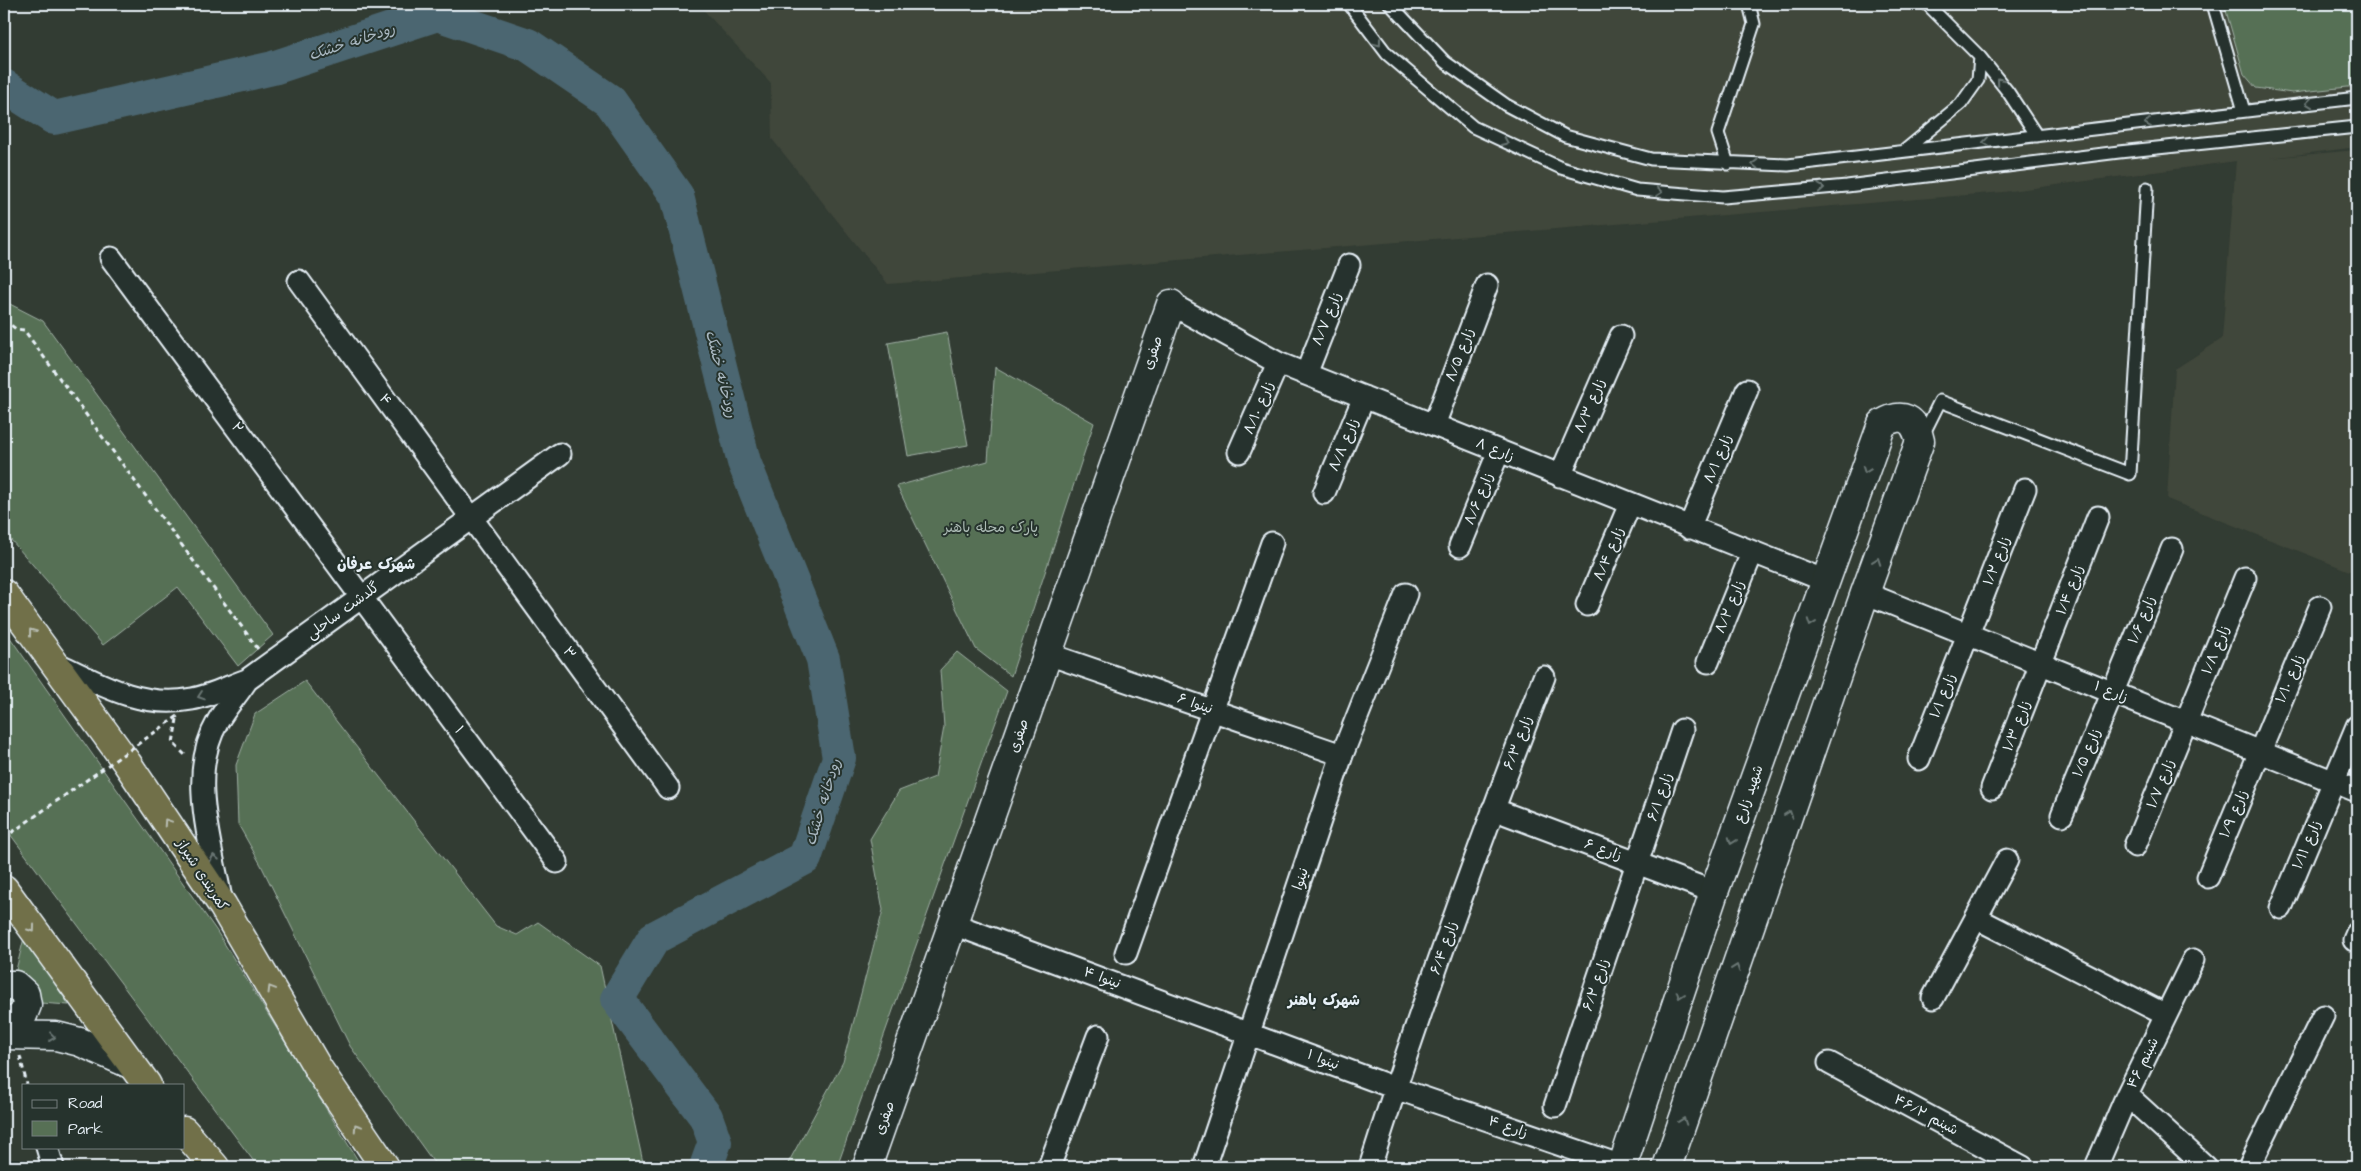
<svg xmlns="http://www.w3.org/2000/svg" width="2361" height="1171" font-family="'Architects Daughter','Playpen Sans Arabic',sans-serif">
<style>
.built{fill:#41473b}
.green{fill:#577055;stroke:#a0b0a6}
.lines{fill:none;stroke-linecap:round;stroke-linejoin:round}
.river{stroke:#4c6671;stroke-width:34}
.lane-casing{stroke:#e8f1f8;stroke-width:15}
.street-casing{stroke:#e8f1f8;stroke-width:25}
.secondary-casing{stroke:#e8f1f8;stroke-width:31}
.highway-casing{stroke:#e8f1f8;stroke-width:31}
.path{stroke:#e8f1f8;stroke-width:3;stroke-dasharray:5 4;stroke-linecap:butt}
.lane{stroke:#26332d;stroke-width:11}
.street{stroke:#26332d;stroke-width:21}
.secondary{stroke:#26332d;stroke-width:28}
.highway{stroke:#71704a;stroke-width:28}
.path-bridge{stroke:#e8f1f8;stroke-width:3;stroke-dasharray:5 4;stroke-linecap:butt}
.oneway{stroke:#6a7674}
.oneway2{stroke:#b8bdb2}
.labels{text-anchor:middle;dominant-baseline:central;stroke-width:4;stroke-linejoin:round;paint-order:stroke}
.street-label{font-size:14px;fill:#e8f1f8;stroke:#26332d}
.park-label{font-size:14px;fill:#aebdb7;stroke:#26332d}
.water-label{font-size:15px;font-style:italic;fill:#aab9c2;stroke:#26332d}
.neighbourhood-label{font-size:15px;font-weight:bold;fill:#e8f1f8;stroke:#26332d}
</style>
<rect width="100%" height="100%" fill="#323c33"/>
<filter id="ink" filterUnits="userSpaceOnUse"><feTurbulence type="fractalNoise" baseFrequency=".02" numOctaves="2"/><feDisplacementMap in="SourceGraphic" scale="10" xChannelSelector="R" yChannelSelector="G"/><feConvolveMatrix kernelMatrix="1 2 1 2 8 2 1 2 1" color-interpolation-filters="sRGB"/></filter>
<g filter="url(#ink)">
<!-- built -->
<path class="built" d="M698 4H2357V147L2269 158 2357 150V574L2167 499 2175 369 2222 339 2236 161 2003 192 888 284 772 139 771 83Z"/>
<!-- green -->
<path class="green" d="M2224 4H2357V86L2292 93 2256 88 2244 74Z
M4 301 43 321 273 635 238 666 178 587 103 645 4 532Z
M947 332 968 445 908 456 888 343Z
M995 367 1094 423 1011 676 976 649 897 486 988 461Z
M4 629 216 930 362 1167H258L4 826Z
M957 652 1007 691 837 1167H786L843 1062 883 910 870 839 899 791 935 777 944 727 940 670Z
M305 681 496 926 517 935 538 922 600 966 644 1167H437L350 1046 261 865 238 824 236 765 255 714Z
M24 938 69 1005 40 1003 4 1012V995L16 970Z"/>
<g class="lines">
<!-- river -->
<path class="river" d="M4 86 54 118 273 68 437 14 528 45 610 101 677 196 744 462 823 659 839 758 805 858 654 938 617 999 706 1117 715 1142 706 1167"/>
<defs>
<path id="lane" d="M1349 4 1387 54 1473 127 1561 168 1637 190 1723 197 1847 186 2119 152 2357 127
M1390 4 1445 62 1506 105 1565 136 1651 159 1788 165 2357 98
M1927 4 1980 57 2008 92 2037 136
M2213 4 2244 111
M1904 151 1961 104 1978 80 1980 57
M1728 164 1718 133 1754 24 1749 4
M1922 437 1940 401 2130 474 2147 188"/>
<path id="street" d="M111 258 557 862
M299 281 668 788
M1171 304 1278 363 1826 581
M1306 374 1349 265
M1434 425 1487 285
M1239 452 1278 363
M1560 476 1621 336
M1324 493 1364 397
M1689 528 1747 390
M1460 546 1499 451
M1865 593 2357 791
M1587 605 1630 504
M1048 654 1342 755
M1708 662 1752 553
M56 663C99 684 142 709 192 699 210 696 229 686 247 680L560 454
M1919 759 2025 489
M1992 788 2098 517
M1493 809 1714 892
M2062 815 2172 549
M2135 846 2245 578
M2208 877 2320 607
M221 899C211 843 187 774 218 721 226 707 238 694 247 680
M2281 908 2357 726
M1976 918 2166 1015
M953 924 1395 1088 1622 1166
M2354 940 2357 933
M1126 953 1272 543
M1933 998 2007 860
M1829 1063 2023 1167
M2127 1095 2206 1167
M1555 1106 1682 730
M47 1147 53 1167
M1049 1167 1098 1036
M1204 1167 1342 755 1406 594
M1370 1167C1422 1002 1481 839 1544 677
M2096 1167 2127 1095 2193 960
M2249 1167 2323 1016"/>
<path id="secondary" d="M4 985H15L25 994 27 1005 23 1015 4 1027
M4 1035 56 1036 80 1042 130 1064
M867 1167 1171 304
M1622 1167 1714 892 1882 424C1903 411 1915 419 1920 441L1865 593 1667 1167"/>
<path id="highway" d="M4 594 127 763 223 906 319 1070 385 1167
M4 889 147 1085
M184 1131 215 1167"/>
</defs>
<!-- lane casing -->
<use href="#lane" class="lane-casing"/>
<!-- street casing -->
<use href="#street" class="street-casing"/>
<!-- secondary casing -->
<use href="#secondary" class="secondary-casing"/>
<!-- highway casing -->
<use href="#highway" class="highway-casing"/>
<!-- path -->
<path class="path" d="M4 320 16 329 24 330 258 649
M177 719 173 743 187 757
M20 1056 27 1085"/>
<!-- lane -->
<use href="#lane" class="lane"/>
<!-- street -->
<use href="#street" class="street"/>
<!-- secondary -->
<use href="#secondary" class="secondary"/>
<!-- highway -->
<use href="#highway" class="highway"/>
<!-- path-bridge -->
<path class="path-bridge" d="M4 838 178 716"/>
</g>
<!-- one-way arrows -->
<defs><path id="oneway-chevron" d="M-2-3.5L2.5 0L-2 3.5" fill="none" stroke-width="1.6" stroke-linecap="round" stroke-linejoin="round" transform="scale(1.25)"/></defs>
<g class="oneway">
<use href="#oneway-chevron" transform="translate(1378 43) rotate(53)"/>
<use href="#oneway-chevron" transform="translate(2000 81) rotate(-129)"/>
<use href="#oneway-chevron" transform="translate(2309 103) rotate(173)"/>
<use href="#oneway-chevron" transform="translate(2148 123) rotate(173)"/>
<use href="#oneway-chevron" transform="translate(1505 142) rotate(25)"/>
<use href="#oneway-chevron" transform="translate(1986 142) rotate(173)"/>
<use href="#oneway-chevron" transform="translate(1755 164) rotate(-179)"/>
<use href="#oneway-chevron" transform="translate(1821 188) rotate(-5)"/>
<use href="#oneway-chevron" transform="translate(1659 192) rotate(5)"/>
<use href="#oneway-chevron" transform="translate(1866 470) rotate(110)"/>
<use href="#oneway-chevron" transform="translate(1877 561) rotate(-70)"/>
<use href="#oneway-chevron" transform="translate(1811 623) rotate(110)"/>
<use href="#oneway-chevron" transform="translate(201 696) rotate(161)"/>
<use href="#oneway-chevron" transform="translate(1789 814) rotate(-71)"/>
<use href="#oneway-chevron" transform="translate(1732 841) rotate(110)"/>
<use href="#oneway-chevron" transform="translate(214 858) rotate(-101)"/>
<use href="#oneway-chevron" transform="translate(1736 968) rotate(-71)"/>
<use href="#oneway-chevron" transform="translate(1680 995) rotate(109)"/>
<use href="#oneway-chevron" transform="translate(52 1037) rotate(7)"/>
<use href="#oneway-chevron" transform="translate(1683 1121) rotate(-71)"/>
</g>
<g class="oneway2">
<use href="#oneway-chevron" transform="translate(32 632) rotate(-127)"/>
<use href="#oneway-chevron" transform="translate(167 822) rotate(-124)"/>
<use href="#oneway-chevron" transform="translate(32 929) rotate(54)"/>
<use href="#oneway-chevron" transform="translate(271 989) rotate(-121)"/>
<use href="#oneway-chevron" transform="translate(357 1127) rotate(-124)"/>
</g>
</g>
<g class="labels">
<!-- street labels -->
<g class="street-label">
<text transform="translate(1327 319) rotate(-68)">۸/۷ زارع</text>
<text transform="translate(1153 353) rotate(-71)">صفری</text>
<text transform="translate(1460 355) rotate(-69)">۸/۵ زارع</text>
<text transform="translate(385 400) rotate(54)">۴</text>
<text transform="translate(1590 406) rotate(-67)">۸/۳ زارع</text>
<text transform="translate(1259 408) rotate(-67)">۸/۱۰ زارع</text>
<text transform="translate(237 428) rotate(54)">۲</text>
<text transform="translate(1344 445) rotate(-67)">۸/۸ زارع</text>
<text transform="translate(1495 450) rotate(22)">۸ زارع</text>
<text transform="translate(1718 459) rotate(-67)">۸/۱ زارع</text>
<text transform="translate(1479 499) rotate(-68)">۸/۶ زارع</text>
<text transform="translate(1609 554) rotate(-67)">۸/۴ زارع</text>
<text transform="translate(1997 561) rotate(-69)">۱/۲ زارع</text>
<text transform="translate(2070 590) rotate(-69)">۱/۴ زارع</text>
<text transform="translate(1730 607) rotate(-68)">۸/۲ زارع</text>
<text transform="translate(343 611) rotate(-36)">گلدشت ساحلی</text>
<text transform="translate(2142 620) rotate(-68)">۱/۶ زارع</text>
<text transform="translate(2216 650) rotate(-68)">۱/۸ زارع</text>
<text transform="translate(569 653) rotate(54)">۳</text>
<text transform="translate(2290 679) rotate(-67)">۱/۱۰ زارع</text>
<text transform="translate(2111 692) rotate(22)">۱ زارع</text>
<text transform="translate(1943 696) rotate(-68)">۱/۱ زارع</text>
<text transform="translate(1195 704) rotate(19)">۶ نینوا</text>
<text transform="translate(2017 726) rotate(-69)">۱/۳ زارع</text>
<text transform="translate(459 730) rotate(54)">۱</text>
<text transform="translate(1019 736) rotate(-71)">صفری</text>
<text transform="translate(1518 743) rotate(-69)">۶/۳ زارع</text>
<text transform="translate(2087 753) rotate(-67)">۱/۵ زارع</text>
<text transform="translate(2161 784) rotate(-68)">۱/۷ زارع</text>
<text transform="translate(1749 794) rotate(-70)">شهید زارع</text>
<text transform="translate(1660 797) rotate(-71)">۶/۱ زارع</text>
<text transform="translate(2234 814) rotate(-67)">۱/۹ زارع</text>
<text transform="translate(2307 845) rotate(-67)">۱/۱۱ زارع</text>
<text transform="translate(1603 850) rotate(20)">۶ زارع</text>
<text transform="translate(202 875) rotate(57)">کمربندی شیراز</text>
<text transform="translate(1301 879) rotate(-72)">نینوا</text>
<text transform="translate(1444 948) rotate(-71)">۶/۴ زارع</text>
<text transform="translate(1102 978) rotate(20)">۴ نینوا</text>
<text transform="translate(1596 985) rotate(-71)">۶/۲ زارع</text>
<text transform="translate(1323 1060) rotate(21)">۱ نینوا</text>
<text transform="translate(2143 1063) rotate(-64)">۴۶ شبنم</text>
<text transform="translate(1926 1115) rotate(28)">۴۶/۲ شبنم</text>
<text transform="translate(885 1118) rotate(-70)">صفری</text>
<text transform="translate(1508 1127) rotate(19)">۴ زارع</text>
</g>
<!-- park labels -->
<g class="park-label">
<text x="991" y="528">پارک محله باهنر</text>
</g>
<!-- water labels -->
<g class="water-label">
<text transform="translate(352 42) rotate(-18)">رودخانه خشک</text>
<text transform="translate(721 374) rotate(76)">رودخانه خشک</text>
<text transform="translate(823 802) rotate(-73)">رودخانه خشک</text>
</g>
<!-- neighbourhood labels -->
<g class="neighbourhood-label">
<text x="376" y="564">شهرک عرفان</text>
<text x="1324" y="1000">شهرک باهنر</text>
</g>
</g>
<!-- margin -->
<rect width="2361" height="1171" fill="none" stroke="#26332d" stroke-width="20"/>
<rect x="10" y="10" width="2341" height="1151" fill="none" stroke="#e8f1f8" stroke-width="2" filter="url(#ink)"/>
<!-- legend -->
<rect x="22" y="1084" width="162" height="65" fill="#26332d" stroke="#747f7e"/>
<rect x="32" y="1100" width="25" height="8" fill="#26332d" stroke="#747f7e"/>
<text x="68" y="1108" font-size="15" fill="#e8f1f8">Road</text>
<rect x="32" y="1121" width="25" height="15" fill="#577055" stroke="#747f7e"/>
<text x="68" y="1134" font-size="15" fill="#e8f1f8">Park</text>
</svg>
